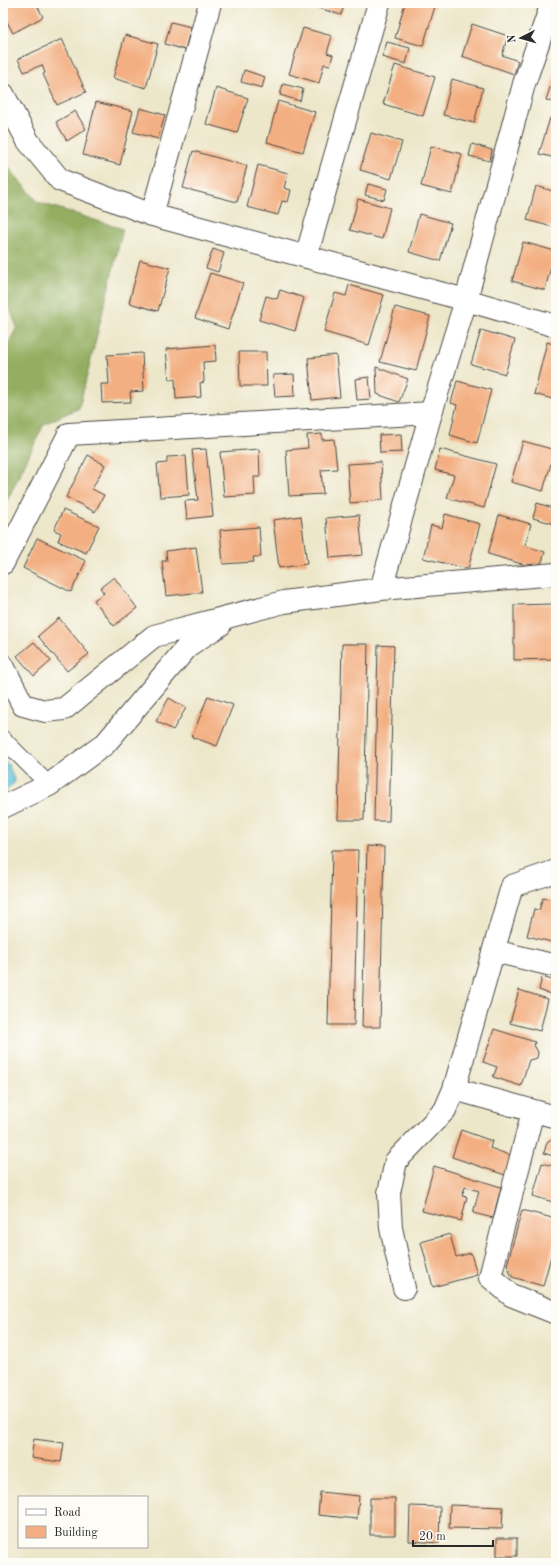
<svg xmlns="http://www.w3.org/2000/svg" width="559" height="1566" font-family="'Old Standard TT',serif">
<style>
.forest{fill:#93ae60;stroke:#5f6c46}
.water{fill:#59bed7;stroke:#427481}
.building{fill:#f3af81}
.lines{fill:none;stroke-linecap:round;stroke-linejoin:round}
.lane-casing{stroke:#484743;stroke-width:18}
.street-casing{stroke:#484743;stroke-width:24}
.lane{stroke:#fff;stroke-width:16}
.street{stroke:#fff;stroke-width:22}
</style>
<rect width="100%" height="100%" fill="#fdfcf7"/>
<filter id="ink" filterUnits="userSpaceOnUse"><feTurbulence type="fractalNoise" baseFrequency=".025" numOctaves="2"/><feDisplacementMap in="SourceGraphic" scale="8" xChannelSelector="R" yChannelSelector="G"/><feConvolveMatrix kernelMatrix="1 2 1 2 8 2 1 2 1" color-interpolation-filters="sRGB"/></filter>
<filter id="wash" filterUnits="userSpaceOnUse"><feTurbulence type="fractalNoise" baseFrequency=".012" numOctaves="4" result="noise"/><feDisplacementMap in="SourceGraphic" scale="16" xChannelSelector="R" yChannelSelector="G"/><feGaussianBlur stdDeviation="0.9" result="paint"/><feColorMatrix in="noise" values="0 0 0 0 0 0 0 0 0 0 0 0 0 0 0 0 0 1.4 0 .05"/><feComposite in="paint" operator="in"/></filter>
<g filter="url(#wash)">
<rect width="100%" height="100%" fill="#ede7ca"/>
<!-- forest -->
<path class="forest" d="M3 161 38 202 123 229 79 408 44 424 3 509V354L17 327 3 291Z"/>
<!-- water -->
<path class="water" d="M3 760 8 764 15 782 3 794Z"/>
<g id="blocks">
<!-- building -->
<path class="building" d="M3 3H36L43 17 13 33 3 14Z
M309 3H345L341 15 309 5Z
M405 3H436L423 46 395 38Z
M171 22 191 27 185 50 165 44Z
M472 24 508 36 502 55 518 61 514 74 462 56Z
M303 28 332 36 327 53 333 55 330 65 324 64 319 83 289 74Z
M125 35 158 44 146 88 113 78Z
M62 39 86 92 57 105 43 74 45 73 42 65 24 72 18 59Z
M387 42 410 48 406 64 382 57Z
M395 65 435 77 423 116 383 104Z
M556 69V103L546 100Z
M244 70 265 77 262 88 241 82Z
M452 79 483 88 474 123 443 115Z
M283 84 303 89 300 101 280 95Z
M216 88 248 98 237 133 206 124Z
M278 101 315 112 303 152 267 142Z
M96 102 133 111 120 165 83 155Z
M140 108 165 115 158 139 133 132Z
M75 111 86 129 67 141 56 122Z
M550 118 556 120V158L539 154Z
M371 133 402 142 391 179 360 170Z
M472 144 492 150 490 161 469 156Z
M431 146 462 154 452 194 421 186Z
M193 151 247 166 237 202 183 188Z
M258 165 288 173 284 188 291 190 288 202 282 201 278 215 247 207Z
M368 184 387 189 384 200 365 195Z
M536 186 556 192V228L527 220Z
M358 199 390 208 382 239 350 230Z
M419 214 451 223 440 261 409 252Z
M523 242 555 251 545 290 512 281Z
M213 249 224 253 218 272 206 268Z
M140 260 170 268 158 311 129 303Z
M210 273 243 283 228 329 195 318Z
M349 285 384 295 369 345 324 332 335 293 346 296Z
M280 290 304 298 295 331 259 320 266 296 277 299Z
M395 307 430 316 416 371 380 362Z
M481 330 515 340 505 374 471 364Z
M547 342 556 345V400L534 394Z
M215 345 216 361 203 362 204 382 200 383 201 397 176 399 175 379 169 380 166 349Z
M239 352H266L267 386H240Z
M142 353 144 391 130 392 131 402 102 403 101 384H109L107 355Z
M336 355 340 397 312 400 308 358Z
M376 367 408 379 399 402 377 394Z
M294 374 295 396 275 397 273 375Z
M369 377 371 399 357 400 355 379Z
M457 381 491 390 477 443 450 435 457 405 451 403Z
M322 434V440L334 439 337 469 321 470 323 494 289 496 286 450 308 448 307 435Z
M401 434 402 452 380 453 379 435Z
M523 441 555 450 543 491 511 482Z
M206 449 213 516 187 519 185 501 198 500 192 450Z
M259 449 260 477H254L255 495 224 497 220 452Z
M440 449 496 464 484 508 447 498 454 475 435 470Z
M88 455 105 465 92 489 104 495 95 512 66 497Z
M186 456 189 495 160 497 157 464 167 463V457Z
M381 462 383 500 350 503 347 464Z
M537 503 556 509 555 524 533 518Z
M63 510 99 526 86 553 58 541 61 533 54 530Z
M445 514 480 524 468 569 423 558 431 525 442 528Z
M359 515 363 555 330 558 326 518Z
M499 515 531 524 525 546 545 552 542 562 532 567 488 554Z
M301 516 307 564 279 568 273 520Z
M259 527 261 557H253L254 562 223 564 220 530Z
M37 538 86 561 71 592 23 568Z
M196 547 202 592 166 596 162 561H167L166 551Z
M114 577 137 608 114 626 94 600 104 593 100 588Z
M553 604 554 659 514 660V605Z
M59 618 89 654 67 671 38 636Z
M34 642 51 661 34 676 17 656Z
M342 644H368L364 820H338Z
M378 645 394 646 389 821H374Z
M208 696 233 705 217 746 192 737Z
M169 698 186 708 173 730 156 721Z
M367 846 384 847 380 1027H362Z
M332 850H358L354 1025H328Z
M543 898 556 901V943L527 936 534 909 539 910Z
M542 977 556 981V996L539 990Z
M519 990 548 999 540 1031 510 1023Z
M494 1029 535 1042 534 1045 538 1052 537 1058 529 1060 521 1086 493 1077 497 1067 483 1062Z
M556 1081V1098L552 1097Z
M461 1130 492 1141 490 1148 512 1156 505 1175 452 1157Z
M556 1136V1157L544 1153 547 1142Z
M542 1163 556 1167V1203L533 1196Z
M434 1166 501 1187 493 1218 473 1213 479 1191 465 1187 462 1196 467 1197 461 1221 422 1211Z
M522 1210 556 1219V1237L543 1286 512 1277 507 1265Z
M450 1234 456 1257 471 1253 477 1275 433 1287 421 1242Z
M34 1439 64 1443 61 1462 31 1458Z
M320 1492 359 1496 357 1519 318 1515Z
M370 1498H395V1535H370Z
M450 1505 503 1507 502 1529 449 1528Z
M410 1506 440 1507 439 1543 409 1541Z
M497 1538H517V1556H497Z"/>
</g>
</g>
<g filter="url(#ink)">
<use href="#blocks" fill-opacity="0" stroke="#484743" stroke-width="1"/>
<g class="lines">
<defs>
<path id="lane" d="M3 739 49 785"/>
<path id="street" d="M3 94 28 141 60 180 152 215 466 300 556 326
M152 215 210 3
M306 257 379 3
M3 563 69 434 431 413 466 300 524 84 552 3
M381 589 431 413
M3 666 23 705 45 711 64 709 154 636 284 602 381 589 556 574
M3 807 49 785 105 744 189 645 220 625
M556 871 512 886 454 1089 556 1117
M494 951 556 966
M533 1111 490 1277 511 1295 556 1313
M404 1288 391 1228 389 1193 396 1161 445 1110 454 1089"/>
</defs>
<!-- lane casing -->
<use href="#lane" class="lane-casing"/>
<!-- street casing -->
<use href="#street" class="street-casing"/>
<!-- lane -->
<use href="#lane" class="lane"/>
<!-- street -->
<use href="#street" class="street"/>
</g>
</g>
<!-- margin -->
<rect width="559" height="1566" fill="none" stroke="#fdfcf7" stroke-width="16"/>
<!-- legend -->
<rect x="18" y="1496" width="130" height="52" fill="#fdfcf7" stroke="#a9a8a5"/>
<rect x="26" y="1509" width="20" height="6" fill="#ffffff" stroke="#a9a8a5"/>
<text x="54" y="1516" font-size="12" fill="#2b2b2b">Road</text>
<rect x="26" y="1526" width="20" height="12" fill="#f3af81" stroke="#a9a8a5"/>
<text x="54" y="1536" font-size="12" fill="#2b2b2b">Building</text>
<!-- north arrow -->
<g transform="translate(521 38) rotate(264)" stroke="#fdfcf7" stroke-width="3" paint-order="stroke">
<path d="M0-3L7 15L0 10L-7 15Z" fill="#2b2b2b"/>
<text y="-6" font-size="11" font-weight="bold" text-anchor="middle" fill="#2b2b2b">N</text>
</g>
<!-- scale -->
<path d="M413 1540v6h80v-6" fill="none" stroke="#2b2b2b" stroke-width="2"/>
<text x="419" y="1540" font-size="12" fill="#2b2b2b" stroke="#fdfcf7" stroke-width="3" paint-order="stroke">20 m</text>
</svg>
